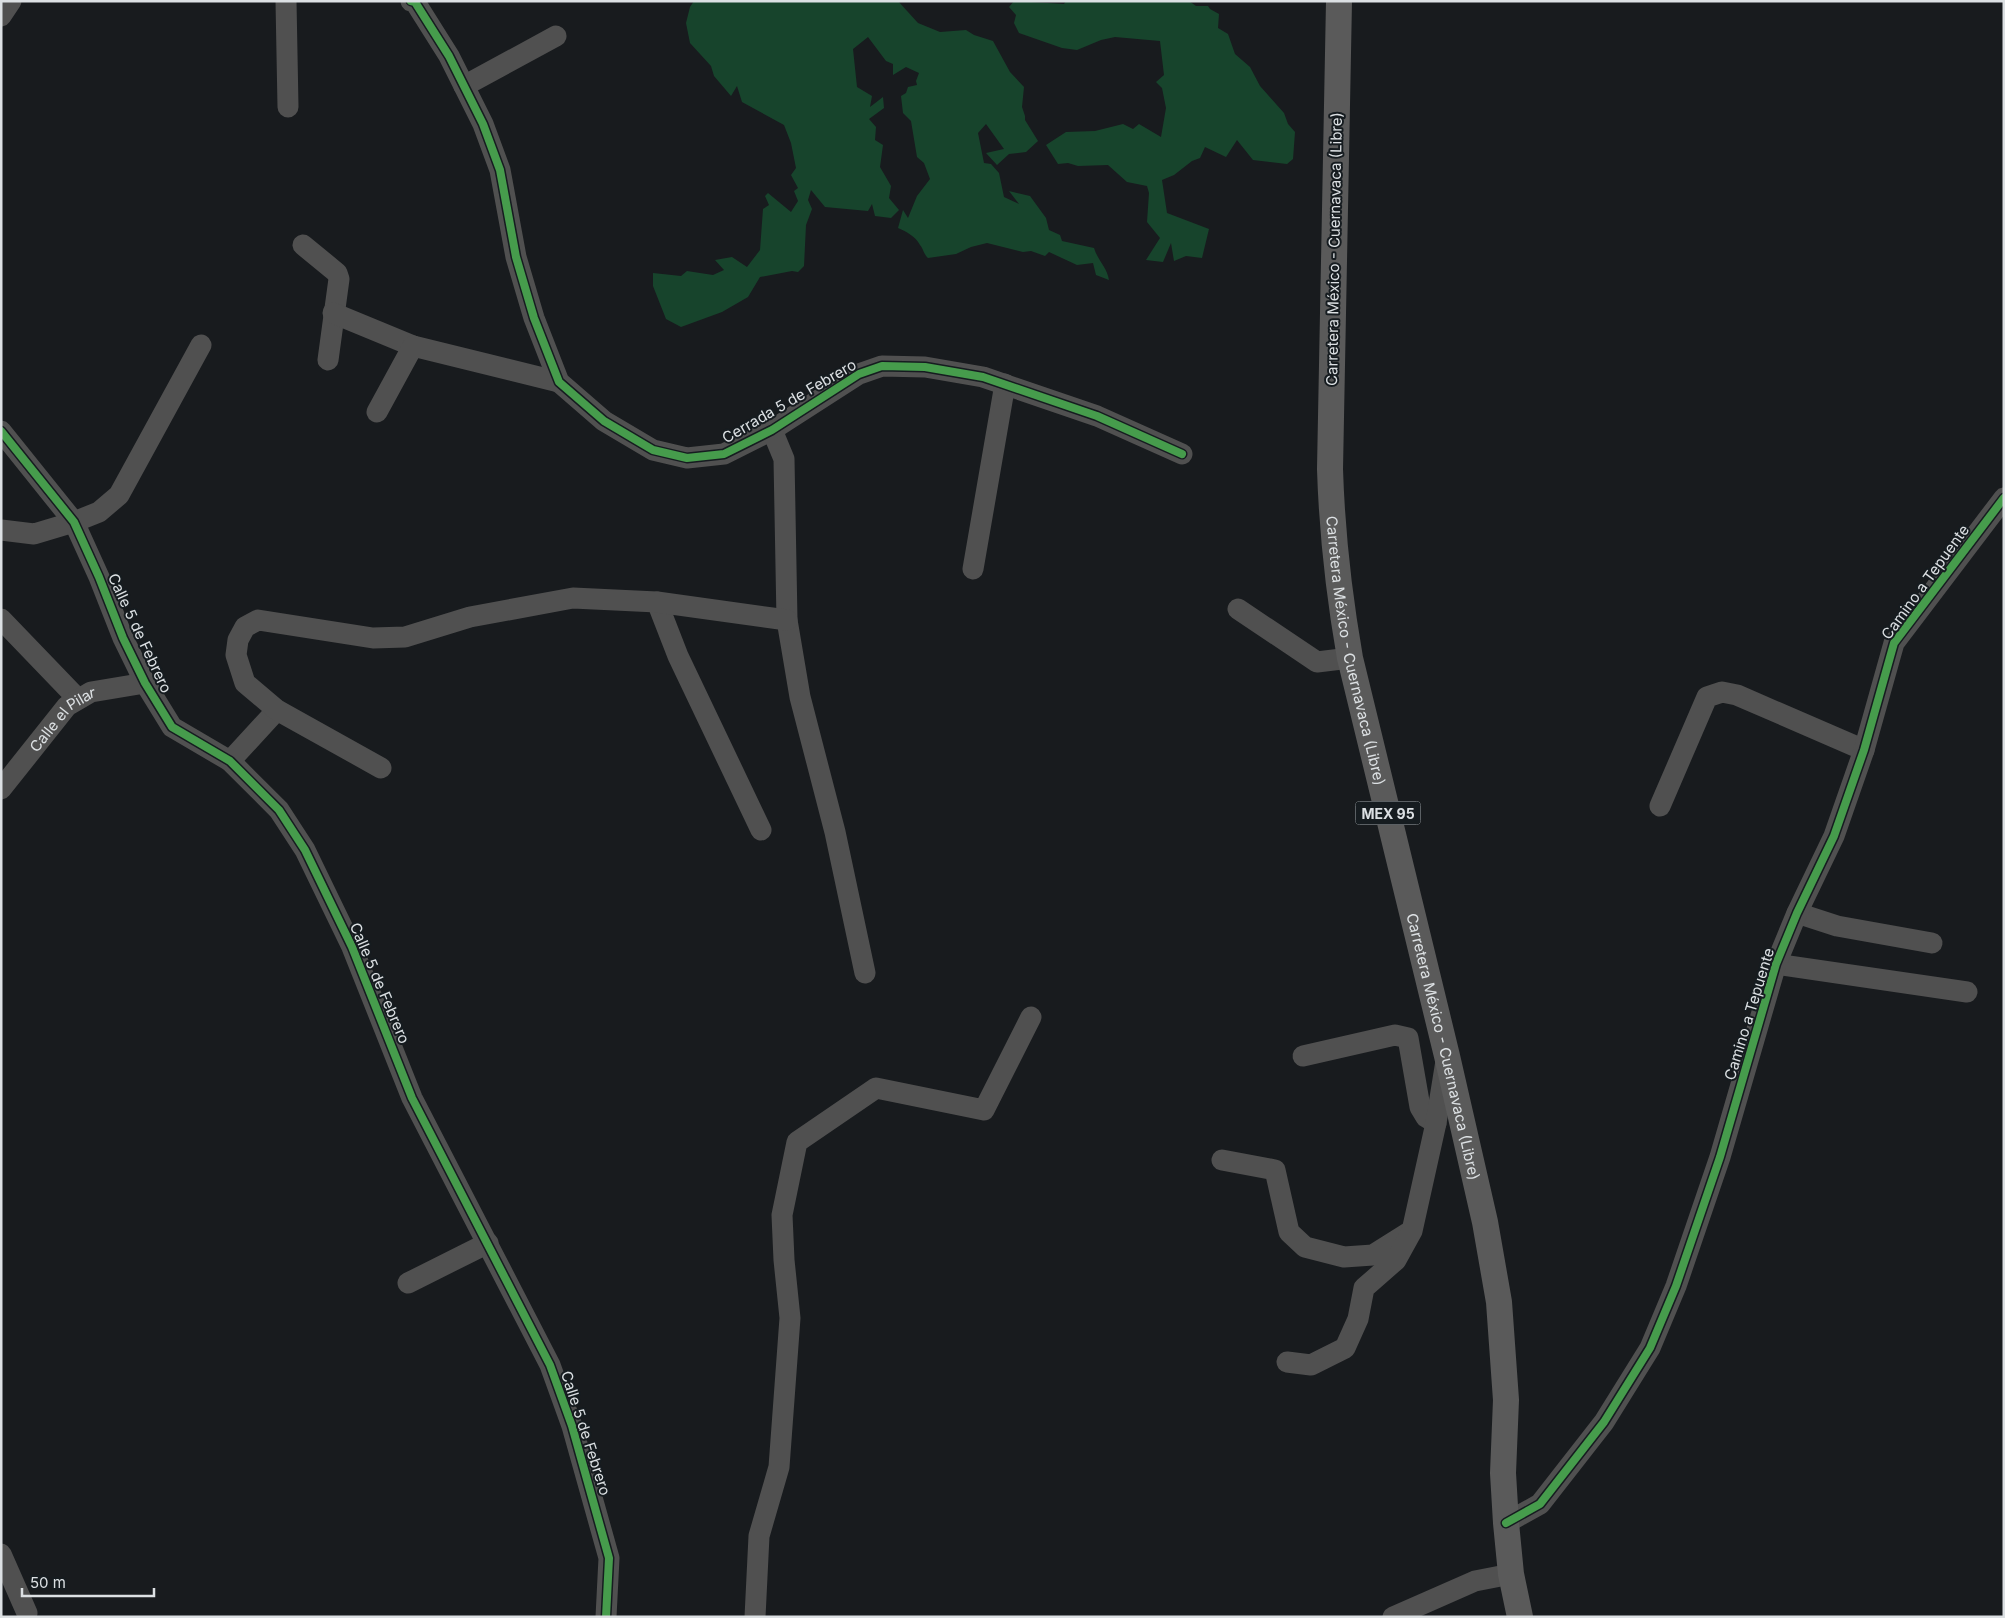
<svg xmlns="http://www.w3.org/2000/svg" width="2005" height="1618" font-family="Inter,sans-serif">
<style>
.forest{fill:#17442c}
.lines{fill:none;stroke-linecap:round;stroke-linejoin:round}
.minor{stroke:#505050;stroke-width:21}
.major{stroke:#5a5a5a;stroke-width:26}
.cycleway-casing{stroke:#161c20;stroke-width:11}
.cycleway{stroke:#469c4c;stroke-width:8}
.labels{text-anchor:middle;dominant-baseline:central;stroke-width:4;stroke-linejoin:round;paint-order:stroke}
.shield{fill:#161c20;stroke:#a1a5a8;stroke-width:1}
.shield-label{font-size:14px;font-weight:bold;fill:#dce0e3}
.street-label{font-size:15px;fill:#dce0e3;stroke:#161c20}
</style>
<rect width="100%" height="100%" fill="#181b1e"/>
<!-- forest -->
<path class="forest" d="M694 1H898L918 23 940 32 966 30 974 35 993 41 1010 72 1024 87 1022 107 1025 116V120L1038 141 1026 152 1009 154 997 165 986 153 1004 149 986 124 978 133 984 163 991 164 999 173 1004 197 1019 204 1009 191 1030 196 1046 218 1049 230 1060 235 1062 241 1094 248C1098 261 1107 267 1109 280L1096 275 1093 263 1077 265 1049 252 1045 256 1031 251 1023 252 987 243 971 247 956 254 928 258C923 253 924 250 920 245 915 236 907 232 898 228L903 210 908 218 917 196 930 179 924 163 917 157 911 121 903 113 901 96 906 93 908 87 917 85 916 81 919 73 906 67 893 75V64L886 61 868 37 853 49 857 87 872 96 870 107 883 97 884 108 869 119 876 127 875 140 883 145 880 167 891 186 889 198 899 210 891 218 875 216 872 204 868 211 825 207 811 190 808 200 812 209 806 225 804 266 798 272 792 271 760 277 748 297 722 312 681 327 666 319 653 286V273L681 276 687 271 713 275 724 270 715 260 732 257 747 267 760 250 763 209 769 205 765 196 768 193 791 212 798 201 794 191 798 188 791 175 796 168 791 143 784 125 742 102 737 86 731 96 714 76 711 66 690 43 686 23 690 7Z
M1014 1 1064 4 1066 1H1189L1196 6H1208L1210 9 1219 14 1218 28 1228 34 1235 54 1250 67 1260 86 1284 113 1288 124 1295 132 1293 159 1287 164 1253 160 1237 140 1226 157 1205 147 1200 158 1192 161 1174 175 1162 180 1167 213 1209 229 1202 258 1186 256 1174 261 1171 243 1163 262 1146 260 1160 238 1147 222 1149 193 1147 186 1127 182 1108 165 1078 166 1068 163 1058 164 1046 145 1066 132 1095 131 1123 124 1133 129 1139 124 1161 137 1166 108 1162 88 1156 82 1164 75 1160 41 1115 37 1101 40 1077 50 1062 48 1019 33 1014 23 1016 15 1009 7Z"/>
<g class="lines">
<!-- minor -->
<g class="minor">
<path d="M286 1 288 107"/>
<path d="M411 1 415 2 449 56 483 124 500 170 516 257 534 318 559 382 604 421 653 450 687 458 724 454 772 430 859 374 882 366 925 367 983 377 1097 416 1182 454"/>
<path d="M1 16 11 1"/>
<path d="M464 86 556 36"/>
<path d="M303 245 337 273 339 279 328 360"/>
<path d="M333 313 413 346"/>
<path d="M377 412 413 346 559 382"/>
<path d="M772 430 784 459 787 620 800 697 835 832 865 973"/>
<path d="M1 431 74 522 99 577 123 638 145 683 172 727 230 761 279 810 305 850 352 947 412 1098 550 1365 572 1426 609 1558 606 1617"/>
<path d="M1 530 34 534 74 522 99 512 119 495 201 345"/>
<path d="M973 569 1005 384"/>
<path d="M657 602 678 656 761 830"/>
<path d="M1238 609 1317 662 1350 658"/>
<path d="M1 619 78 699"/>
<path d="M230 761 277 710"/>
<path d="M381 768 277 710 245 683 236 655 238 640 245 627 258 620 373 638 405 637 470 617 573 598 657 602 787 620"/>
<path id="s1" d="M1 789 67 706 91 692 145 683"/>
<path d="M1660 806 1707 697 1722 692 1737 695 1864 750"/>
<path d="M1797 913 1837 926 1932 943"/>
<path d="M1776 964 1967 992"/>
<path d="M1303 1056 1395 1035 1408 1038 1420 1107 1426 1117 1436 1123"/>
<path d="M1222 1160 1275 1170 1289 1232 1305 1247 1344 1257 1373 1255 1408 1233"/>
<path d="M408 1283 488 1243"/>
<path d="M1287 1362 1311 1365 1345 1348 1358 1319 1364 1288 1396 1260 1412 1231 1436 1123 1446 1061"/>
<path d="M1506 1523 1540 1504 1604 1422 1650 1348 1676 1286 1720 1157 1776 964 1797 913 1834 836 1864 750 1894 643 2004 498"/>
<path d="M1 1554 27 1613"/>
<path d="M755 1617 759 1536 779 1467 790 1318 784 1260 782 1215 797 1142 876 1088 984 1110 1031 1017"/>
<path d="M1393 1617 1475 1581 1511 1574"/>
</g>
<!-- major -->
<path class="major" id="s2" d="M1339 1 1330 469C1332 533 1339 595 1350 658L1447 1056 1485 1222 1499 1302 1506 1400 1503 1473 1506 1523 1511 1574 1520 1617"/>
<defs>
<path id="cycleway" d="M411 1 415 2 449 56 483 124 500 170 516 257 534 318 559 382 604 421 653 450 687 458 724 454 772 430 859 374 882 366 925 367 983 377 1097 416 1182 454
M1 431 74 522 99 577 123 638 145 683 172 727 230 761 279 810 305 850 352 947 412 1098 550 1365 572 1426 609 1558 606 1617
M1506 1523 1540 1504 1604 1422 1650 1348 1676 1286 1720 1157 1776 964 1797 913 1834 836 1864 750 1894 643 2004 498"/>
</defs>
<!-- cycleway casing -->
<use href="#cycleway" class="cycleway-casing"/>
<!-- cycleway -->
<use href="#cycleway" class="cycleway"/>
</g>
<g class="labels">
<!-- shield labels -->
<rect class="shield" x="1355.5" y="801.5" width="65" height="23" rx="4"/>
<g class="shield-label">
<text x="1388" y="813">MEX 95</text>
</g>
<!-- street labels -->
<g class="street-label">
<text transform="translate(1334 249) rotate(-89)">Carretera México - Cuernavaca (Libre)</text>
<text transform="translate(789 401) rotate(-30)">Cerrada 5 de Febrero</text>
<text transform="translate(1925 582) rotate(-54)">Camino a Tepuente</text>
<text transform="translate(140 633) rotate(65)">Calle 5 de Febrero</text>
<text stroke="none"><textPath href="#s2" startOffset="652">Carretera México - Cuernavaca (Libre)</textPath></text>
<text stroke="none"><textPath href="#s1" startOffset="94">Calle el Pilar</textPath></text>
<text transform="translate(380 983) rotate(67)">Calle 5 de Febrero</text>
<text transform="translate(1749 1014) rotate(-73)">Camino a Tepuente</text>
<text stroke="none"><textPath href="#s2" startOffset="1058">Carretera México - Cuernavaca (Libre)</textPath></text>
<text transform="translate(586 1433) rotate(72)">Calle 5 de Febrero</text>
</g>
</g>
<!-- border -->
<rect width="2005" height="1618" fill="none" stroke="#dce0e3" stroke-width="5"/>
<!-- scale -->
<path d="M22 1588v8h132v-8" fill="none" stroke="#dce0e3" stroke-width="2.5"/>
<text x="30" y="1588" font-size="15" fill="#dce0e3" stroke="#161c20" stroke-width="4" paint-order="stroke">50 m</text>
</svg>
